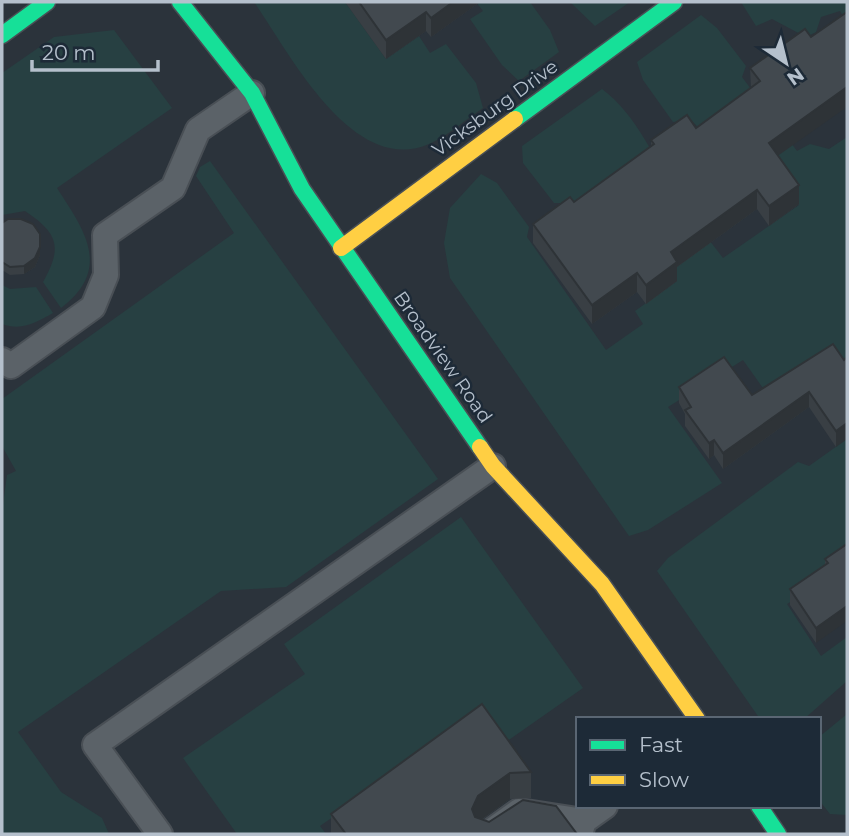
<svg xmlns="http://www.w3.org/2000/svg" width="849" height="836" font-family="Montserrat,sans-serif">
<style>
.green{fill:#274042}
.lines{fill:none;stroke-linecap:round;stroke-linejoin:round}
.lane-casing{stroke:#494f55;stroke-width:28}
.fast-casing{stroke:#494f55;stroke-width:19}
.slow-casing{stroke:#494f55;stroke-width:19}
.lane{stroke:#5b6268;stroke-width:24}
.fast{stroke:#16e098;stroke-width:16}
.slow{stroke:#ffcf43;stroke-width:16}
.wall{fill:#393f44}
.shaded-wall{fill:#2e3337}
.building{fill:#42494f;stroke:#2e3337;stroke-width:2}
.labels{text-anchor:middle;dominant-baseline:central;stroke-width:5;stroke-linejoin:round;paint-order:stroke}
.street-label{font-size:19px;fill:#b5c0cc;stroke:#1d2a37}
</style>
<rect width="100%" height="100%" fill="#2b333b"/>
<!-- green -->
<path class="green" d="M254 2H345L386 59 419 36 430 53 446 44 476 83 483 108C466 119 448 136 429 144 352 177 289 52 254 2Z
M476 2H530L550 30 559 52 519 81 502 65 470 19 483 11Z
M570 2H630L595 26Z
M741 2H847V22L840 11 821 17 816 32 806 37 772 19 756 26Z
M701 15 717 28 746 66 742 77 797 151 810 144 829 149 847 137V373L773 402 743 360 668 407 722 483 648 530 629 536 450 278 444 243 450 208 481 174 497 183 529 227 527 237 606 350 643 324 635 311 677 281 574 203H554L523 163 522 146 602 89C638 116 654 159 677 196 691 218 708 238 723 258L799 205 702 131 691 120 673 122 643 80 637 62Z
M114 30 172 108 57 188C84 230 113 268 61 308L43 282C63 247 58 233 25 211L2 215V73L54 37Z
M210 161 438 479 286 587 221 591 18 732 61 792 102 818 109 834H2V512L7 475 16 471 2 446V399L234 233 196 176 200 167Z
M2 285 10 289 36 287 53 313C35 323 22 331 2 324Z
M847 439V559L828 579 787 604 821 656 847 637V681L804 719H760L657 571 668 558 798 462 809 466Z
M461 517 583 688 496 749 471 720 320 826 326 834H237L183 758 305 674 284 644Z
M847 714V815L830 814 819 800V737Z"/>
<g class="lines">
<defs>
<path id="lane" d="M2 360 11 366 93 307 106 275 105 235 173 188 198 130 252 93
M160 834 95 745 493 466
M487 834 519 811 584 821
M580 834 584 821 605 806"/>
<path id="fast" d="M180 2 252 93 302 189 480 447
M2 35 47 2
M515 119 674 2
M759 806 778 834"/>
<path id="slow" d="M341 248 515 119
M480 447 493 466 602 584 697 719"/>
</defs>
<!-- lane casing -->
<use href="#lane" class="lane-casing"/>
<!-- fast casing -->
<use href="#fast" class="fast-casing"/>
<!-- slow casing -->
<use href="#slow" class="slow-casing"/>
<!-- lane -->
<use href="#lane" class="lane"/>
<!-- fast -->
<use href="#fast" class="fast"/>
<!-- slow -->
<use href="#slow" class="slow"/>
</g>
<!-- wall -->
<path class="wall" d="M345 2H480L431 37 426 31 386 59Z
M805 29 778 156 799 204 769 226 757 209 677 267V281L646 304 637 292 592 324 533 243V224L574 202 651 146V140L696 128 751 88 750 68Z
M2 223 40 255 35 267 24 274 10 275 2 270Z
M844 360 836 447 809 407 723 469 714 455 709 459 685 426V414L679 403V387L752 395Z
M847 544 816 643 790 605V589L825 565V559Z
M482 704 531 772V798L510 799 482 820 489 822 577 834H331V814Z"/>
<!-- shaded-wall -->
<path class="shaded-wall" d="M453 2H480L431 37V18Z
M426 12V31L386 59V40Z
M847 87V107L769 162V143Z
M799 185V204L769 226V206Z
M757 190V209L677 267V281L646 304V285L671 252Z
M40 247V255L35 267 24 274V266Z
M637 273V292L592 324V305Z
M809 392V407L723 469V453Z
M847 423V439L836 447V431Z
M714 440V455L709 459V443Z
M847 606V621L816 643V628Z
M510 773V799L478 822 472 834V809L478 796Z"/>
<!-- building -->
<path class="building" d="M359 2H453L431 18 426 12 386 40Z
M847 12V87L769 143 799 185 769 206 757 190 671 252 677 262 646 285 637 273 592 305 533 224 570 197 574 202 654 144 651 140 687 115 696 128 760 81 750 68 805 29 811 37Z
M8 219H21L33 224 40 234V247L35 258 24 266 10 267 2 262V223Z
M833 344 844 360 847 357V423L836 431 809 392 723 453 714 440 709 443 685 410 691 407 679 387 724 357 752 395Z
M847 544V606L816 628 790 589 828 563 825 559Z
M482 704 531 772 510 773 478 796 472 809 475 817 489 822 523 800 556 806 577 834H346L331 814Z"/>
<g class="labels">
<!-- street labels -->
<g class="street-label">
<text transform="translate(495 108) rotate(-36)">Vicksburg Drive</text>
<text transform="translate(443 357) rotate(55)">Broadview Road</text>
</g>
</g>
<!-- border -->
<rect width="849" height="836" fill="none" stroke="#b5c0cc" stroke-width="7"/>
<!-- legend -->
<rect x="576" y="717" width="245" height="91" fill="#1d2a37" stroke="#5a6673" stroke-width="2"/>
<rect x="590" y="740" width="35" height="10" fill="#16e098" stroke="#5a6673" stroke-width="2"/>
<text x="639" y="752" font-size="21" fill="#b5c0cc">Fast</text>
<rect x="590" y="775" width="35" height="10" fill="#ffcf43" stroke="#5a6673" stroke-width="2"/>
<text x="639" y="787" font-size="21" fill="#b5c0cc">Slow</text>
<!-- north arrow -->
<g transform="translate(786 63) rotate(145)" stroke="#1d2a37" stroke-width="5" paint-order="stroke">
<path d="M0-5L12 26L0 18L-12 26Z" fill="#b5c0cc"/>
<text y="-10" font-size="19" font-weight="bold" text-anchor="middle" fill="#b5c0cc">N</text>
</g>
<!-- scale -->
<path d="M32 60v10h126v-10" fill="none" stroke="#b5c0cc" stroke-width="3.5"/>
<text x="42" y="60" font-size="21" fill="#b5c0cc" stroke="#1d2a37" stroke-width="5" paint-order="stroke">20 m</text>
</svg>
